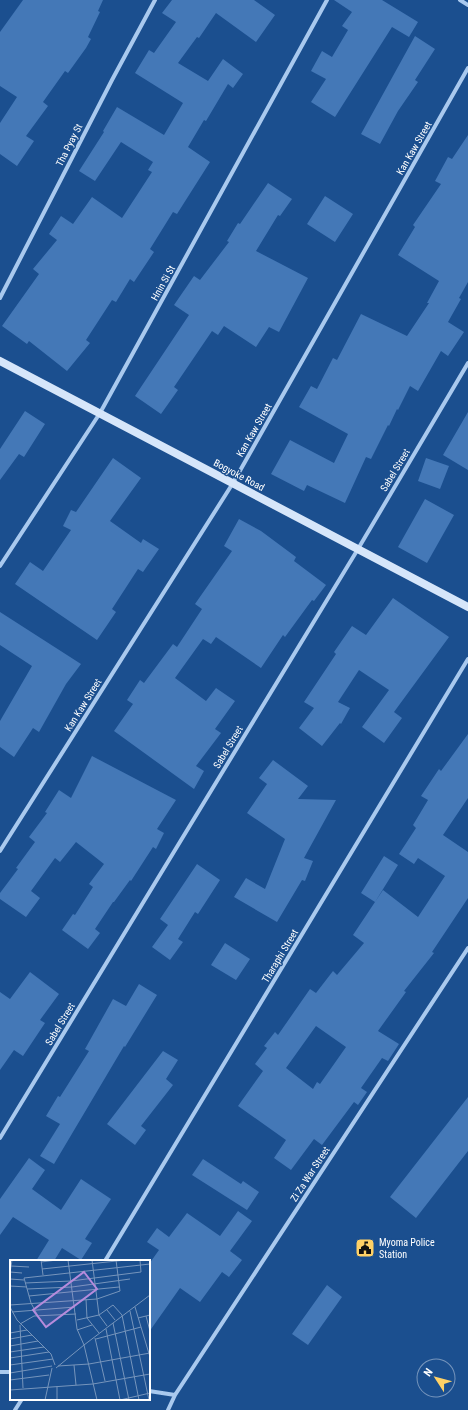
<svg xmlns="http://www.w3.org/2000/svg" width="468" height="1410" font-family="'Roboto Condensed',sans-serif">
<style>
.building{fill:#4478b7;fill-rule:evenodd}
.lines{fill:none;stroke-linecap:round;stroke-linejoin:round}
.street{stroke:#a9c9ee;stroke-width:4}
.secondary{stroke:#d6e6fa;stroke-width:8}
.labels{text-anchor:middle;dominant-baseline:central;stroke-width:3;stroke-linejoin:round;paint-order:stroke}
.street-label{font-size:10px;fill:#fff;stroke:#1b4f8f}
.poi-label{font-size:10px;fill:#fff;stroke:#1b4f8f;text-anchor:start}
.inset-road{fill:none;stroke:#7695bc;stroke-width:1}
.view{fill:#b68bdc;fill-opacity:0.15;stroke:#b68bdc;stroke-width:2}
.inset-edge{fill:none;stroke:#fff;stroke-width:2}
</style>
<rect width="100%" height="100%" fill="#1b4f8f"/>
<!-- building -->
<path class="building" d="M23 0H103L98 11 100 12 88 37 91 39 86 48 68 73 65 71 43 102 48 106 26 136 34 141 17 166 0 154V123L17 97 0 86V32Z
M172 0H254L275 15 256 42 216 13 199 38 197 37 178 63 208 81 223 59 243 74 233 88 228 84 206 121 204 120 188 147 210 162 177 214 173 212 150 249 154 252 134 282 130 279 116 302 112 300 86 340 90 343 67 371 29 341 27 344 2 326 39 274 33 269 57 240 49 234 61 216 73 224 92 197 122 218 152 172 148 170 153 162 121 142 95 181 79 171 104 132 103 131 117 107 164 135 183 103 135 73 149 50 154 53 176 22 162 13Z
M334 0H382L418 22 409 37 392 27 335 117 311 102 326 79 311 71 322 51 332 57 348 30 342 26 352 12Z
M415 36 435 49 415 80 418 82 398 111 380 144 361 134Z
M468 135V282L459 298 461 299 448 322 464 332 448 356 441 351 418 391 410 386 398 410 397 409 389 426 388 425 371 459 366 457 345 503 307 485 304 491 271 474 290 440 334 463 348 434 299 407 311 386 317 389 333 358 337 360 361 314 407 336 429 303H427L439 281 398 255 415 227 413 225 441 184 435 181 448 157 452 159Z
M268 183 292 199 280 216 278 215 256 251 308 278 279 332 269 327 256 347 224 326 218 335 212 331 174 387 178 390 161 414 135 396 189 315 174 305 194 276 200 280 229 242 227 241 238 223 240 224Z
M325 196 353 214 335 242 307 224Z
M25 411 45 424 24 457 19 454 0 480V449Z
M468 412V470L443 455Z
M113 458 141 478 110 521 141 543 143 539 159 549 143 572 138 569 112 609 116 612 97 640 15 584 30 562 43 571 71 530 63 526 71 510 76 512Z
M426 458 449 466 440 489 418 481Z
M425 499 454 515 427 563 398 547Z
M239 519 261 531 296 557 294 561 326 585 314 601 312 600 285 637 283 635 261 668 216 637 211 644 203 639 175 678 206 701 216 688 235 701 215 729 221 733 196 766 204 771 194 789 114 731 133 704 127 700 140 680 144 683 173 644 177 647 202 609 195 604 232 551 224 546Z
M393 598 449 637 394 712 402 718 384 743 362 727 389 690 359 670 338 702 350 708 341 724 340 723 322 746 299 728 314 708 304 702 336 654 334 652 352 626 366 635Z
M0 612 81 664 66 684 39 732 33 728 14 757 0 747V721L32 666 0 645Z
M468 734V798L443 835 468 852V898L432 952 434 953 404 991 406 992 378 1031 399 1044 388 1061 382 1058 361 1088 367 1092 358 1105 354 1102 322 1145 314 1139 291 1170 274 1158 286 1140 238 1106 263 1071 255 1064 267 1048 264 1046 275 1032 278 1035 310 989 316 993 333 971 337 975 364 943 353 935 383 890 418 917 445 876 418 858 414 864 399 854 416 828 413 825 428 800 421 796 439 769 441 771ZM316 1026 346 1047 320 1084 317 1082 313 1089 286 1068Z
M92 756 176 800 157 829 164 833 156 849 153 847 131 881 130 880 114 902H113L95 929 100 933 88 949 62 930 73 914 75 915 93 887 89 884 104 864 76 842 60 862 55 858 31 891 40 898 26 917 0 899V893L18 869 16 868 35 842 29 837 47 813 45 812 59 790 71 798Z
M273 760 308 786 298 799 336 800 304 858 313 861 305 881 302 880 277 922 234 897 246 878 265 889 285 839 247 813 267 784 259 778Z
M384 856 398 865 375 902 361 893Z
M197 864 220 880 198 914 195 912 178 939 183 942 170 960 152 947 168 925 160 919Z
M225 943 250 959 236 980 211 965Z
M30 972 59 994 40 1020 45 1023 23 1056 14 1050 0 1070V992L10 999Z
M139 984 157 995 125 1047 124 1046 54 1164 40 1156 60 1124 46 1116 58 1096 60 1097 89 1051 85 1049 113 999 126 1006Z
M163 1051 178 1060 166 1079 173 1085 141 1126 146 1130 135 1145 107 1124Z
M468 1097V1151L416 1218 390 1197Z
M29 1158 45 1170 32 1189 61 1210 81 1179 111 1199 85 1239 92 1243 81 1260 62 1248 54 1261H36L49 1240 13 1217 0 1235V1199Z
M203 1159 241 1184 243 1181 259 1192 247 1210 192 1175Z
M238 1211 252 1221 230 1251 242 1260 229 1277 222 1272 200 1302 180 1288 149 1332V1264L159 1250 147 1242 157 1228 169 1237 187 1213 220 1236Z
M327 1285 342 1297 308 1345 292 1334Z"/>
<g class="lines">
<!-- street -->
<path class="street" d="M460 0 468 5
M0 298 112 80 155 0
M0 566 100 413 327 0
M0 851 233 483 468 68
M0 1138 358 549 468 363
M105 1261 468 659
M0 1372H11
M149 1391 175 1395
M15 1410 22 1399
M168 1410 175 1395 468 948"/>
<!-- secondary -->
<path class="secondary" d="M0 361 468 607"/>
</g>
<!-- icons -->
<defs>
<symbol id="civic-square" viewBox="-11 -11 22 22"><rect x="-9" y="-9" width="18" height="18" rx="4" fill="#ffd166" stroke="#1b4f8f"/><path d="M-.6-6.5H3V-4.5H.6V-3L4-1V1h2V6H-6V1h2V-1L-.6-3ZM-1.2 2.5V6h2.4V2.5Z" fill="#111"/></symbol>
</defs>
<g fill-rule="evenodd">
<use href="#civic-square" x="354" y="1237" width="22" height="22"/>
</g>
<g class="labels">
<!-- street labels -->
<g class="street-label">
<text transform="translate(69 145) rotate(-63)">Tha Pyay St</text>
<text transform="translate(414 148) rotate(-60)">Kan Kaw Street</text>
<text transform="translate(163 283) rotate(-61)">Hnin Si St</text>
<text transform="translate(254 430) rotate(-60)">Kan Kaw Street</text>
<text transform="translate(395 470) rotate(-59)">Sabel Street</text>
<text transform="translate(239 475) rotate(28)">Bogyoke Road</text>
<text transform="translate(83 705) rotate(-58)">Kan Kaw Street</text>
<text transform="translate(228 747) rotate(-59)">Sabel Street</text>
<text transform="translate(280 956) rotate(-59)">Tharaphi Street</text>
<text transform="translate(60 1024) rotate(-59)">Sabel Street</text>
<text transform="translate(310 1174) rotate(-57)">Zi Za War Street</text>
</g>
<!-- poi labels -->
<g class="poi-label">
<text x="379" y="1242">Myoma Police<tspan x="379" dy="12">Station</tspan></text>
</g>
</g>
<!-- overview -->
<g transform="translate(10 1260)">
<rect width="140" height="140" fill="#1b4f8f"/>
<path class="inset-road" d="M31 0 33 15M58 0 67 69 74 85M82 0 89 55 97 66M31 2 47 0M1 6 19 7M32 9 116 0M0 12 12 13M0 13 2 0M0 19 14 20M15 23 61 21 131 12 130 0M0 26 17 27M17 29 62 27 120 19M19 36 109 27M76 39 77 58 89 73M0 45 87 39 110 31 106 0M0 47 7 60 41 94 45 105M125 47 140 97M97 50 105 60M120 51 139 140M2 52 65 47M28 56 21 43 14 18 140 4M136 56 140 71M128 58 140 55M67 60 89 55 103 45 112 55 129 140M103 63 119 140M10 64 24 56 66 54M10 65 13 128M96 69 110 140M67 70 82 65M0 73 17 70M85 78 95 121M0 79 22 75M86 79 131 67M0 86 28 81M0 92 34 87M0 98 39 92M0 105 43 99M64 105 66 125M48 106 79 104 140 93M46 108 74 85M0 113 42 106M0 120 39 115M47 126V140M0 130 83 124 140 114M35 140 42 108M87 140 74 85 140 35M110 140 140 133"/>
<path class="view" d="M74 12 87 29 36 67 23 50Z"/>
<rect width="140" height="140" class="inset-edge"/>
</g>
<!-- north arrow -->
<g transform="translate(436 1378) rotate(306)"><circle r="19" fill="#1b4f8f" stroke="#7695bc"/>
<path d="M0-3L7 15L0 10L-7 15Z" fill="#ffd166"/>
<text y="-6" font-size="11" font-weight="bold" text-anchor="middle" fill="#ffffff">N</text>
</g>
</svg>
